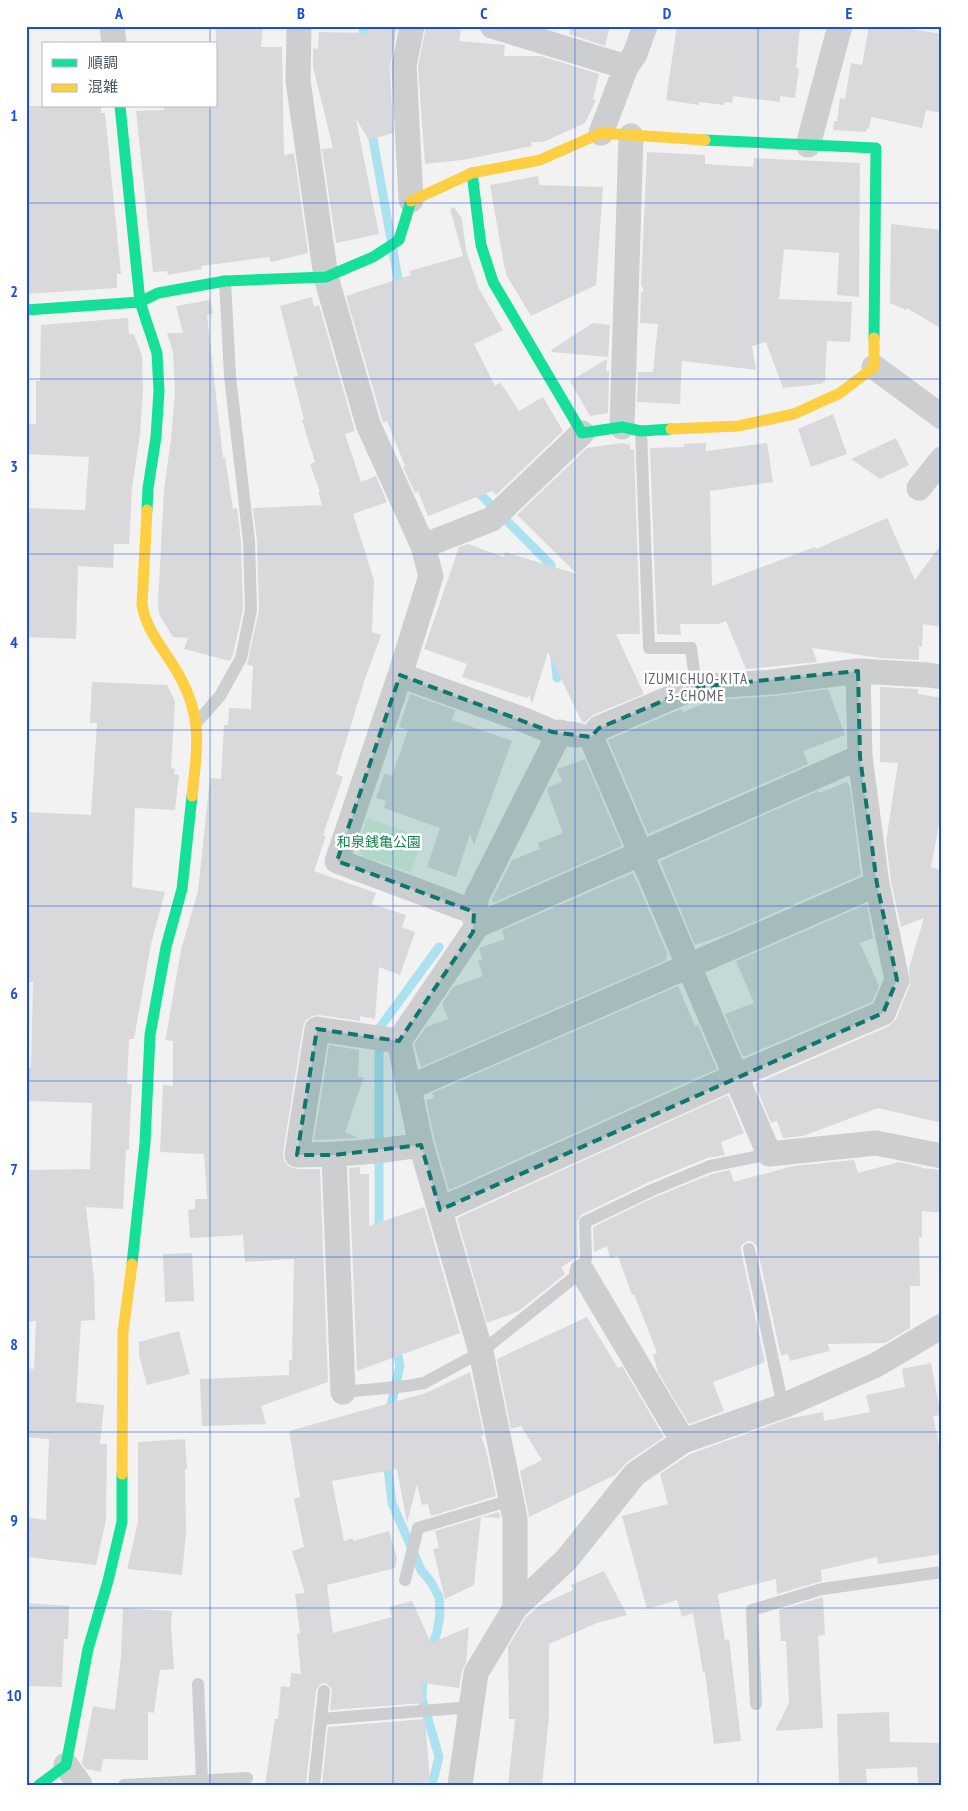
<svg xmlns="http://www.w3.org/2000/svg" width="968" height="1811" font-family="'PT Sans Narrow','Noto Sans JP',sans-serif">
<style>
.green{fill:#d7f1e0}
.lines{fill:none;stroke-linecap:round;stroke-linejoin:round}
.stream{stroke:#ace2ef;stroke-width:9}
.building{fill:#d9d9db}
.lane{stroke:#ccced0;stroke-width:12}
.street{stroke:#ccced0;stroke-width:25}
.fast{stroke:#16e098;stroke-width:11}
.slow{stroke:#ffcf43;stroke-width:11}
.marked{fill:#0f766e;fill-opacity:0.2;stroke:#0f766e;stroke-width:4;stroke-dasharray:10 6;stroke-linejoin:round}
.grid{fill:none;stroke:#1d4ed8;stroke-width:1;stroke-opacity:0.55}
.labels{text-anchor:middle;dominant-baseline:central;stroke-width:5;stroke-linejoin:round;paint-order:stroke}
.park-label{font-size:14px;fill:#16844b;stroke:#fff}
.neighbourhood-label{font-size:15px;letter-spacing:1px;fill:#5d6267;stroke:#fff}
.neatline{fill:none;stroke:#1d4ed8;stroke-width:2}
.grid-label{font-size:16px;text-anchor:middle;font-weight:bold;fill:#1d4ed8}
</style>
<rect width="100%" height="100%" fill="#f3f2f2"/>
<!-- green -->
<path class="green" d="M368 818 423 838 411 872 362 856 357 844Z"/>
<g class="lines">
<!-- stream -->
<path class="stream" d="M362 43 364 26
M371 128 400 290
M474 488 551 565 550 578
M555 658 557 678
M379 1233V1055L381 1026 439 947
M389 1414 400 1366 396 1346
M387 1459 392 1503 421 1570 431 1582 439 1597 440 1615 437 1632 430 1653
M423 1673 422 1698 439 1757 432 1785"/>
</g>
<!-- building -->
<path class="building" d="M216 26H263L261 47H282L284 155 294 153 308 253 271 262 269 257 201 266 202 269 168 275 167 271 153 272 136 111 164 110 163 106H216Z
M426 26H441L461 30 459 41 505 45 504 56H541L599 74 593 99 596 100 585 123 543 142H531L532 146 462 160 425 164 418 67Z
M572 26H610L605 46 569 34Z
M677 26H788L800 28 796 68 799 69 795 98 780 96V102L733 96 732 103 725 102 724 105 699 102V105L666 100Z
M869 26H890L942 34V113L926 110 922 128 871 117 869 129 867 128 866 132 833 130 834 121H837L840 98 845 99 851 63 862 65Z
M397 27 390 67 393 133 369 140 356 119 379 234 336 243 322 149 333 148 313 67V48L318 49 319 32 367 33V29Z
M26 106H101V113H105L121 274H117V288L26 294Z
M647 152 705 155V164L753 167 754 158 860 163 859 297 837 295 839 253 784 249 779 299 852 302 850 342 827 341 825 382 821 384 783 388 766 342 752 346 756 370 682 361 680 404 637 402 638 372H653L658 324 640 323 641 293 644 291 641 285Z
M538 176 539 185 603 187 596 285 531 316 507 276 504 265 490 185Z
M454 207 462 219 466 250 478 287 503 330 474 344 495 386 500 382 519 411 543 397 563 431 496 495 492 491 428 516 418 491 415 493 403 467 405 466 387 421 383 423 382 419 346 296 411 275 409 271 463 256 450 209Z
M891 224 942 230V329L907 308 906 310 890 303Z
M312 297 314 307 319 305 355 431 345 434 361 482 376 476 387 502 353 514 374 580 372 632 381 635 365 679 336 774 343 777 323 835 326 836 314 871 376 893 372 904 406 915 402 927 415 932 400 975 379 967 375 1019 360 1016V1021L319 1015 312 1016 306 1020 303 1027 283 1153 284 1161 290 1167 297 1169H320L328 1382 261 1406 266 1424 202 1426 200 1379 289 1375V1360H292L294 1259 245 1262 243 1235 190 1238 188 1210 195 1209V1199H207L204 1154 160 1152 163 1085 173 1086V1041L165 1040 166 1037 181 950 198 891 210 778 221 779 224 725H228L229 708 251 709 253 666 247 665 259 610 257 541 253 508 322 505 318 492H320L310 464 315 462 302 420 304 419 293 377 298 376 280 306Z
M210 300 213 313 207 315 223 458 225 457 233 509 237 508 241 542 243 609 233 655 230 661 184 649 188 638 173 637 163 621 159 614 158 604 164 490 171 439 175 392 173 352 167 333H183L176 306Z
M128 318 129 334H134L142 356 143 391 140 435 132 487 129 544H114L113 568 78 566 76 639 26 637V508L85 510 89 457 26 454V424H36V381H40L41 325Z
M593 323 610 325 608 357 552 352 551 350Z
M607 359 606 371H609L608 413 590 416 570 381Z
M833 414 847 454 811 467 798 429Z
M896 438 909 465 880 479 851 459Z
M622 443 630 445V449H634L640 634H616L644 694 593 715 584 723 582 722 548 652 532 704 529 695 527 698 462 677 467 664 424 649 459 547 468 544 504 557 505 552 577 574 517 515 587 448Z
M706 443V451L767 443 773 482 710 491 712 586 815 547 816 549 887 518 915 580 942 543V627L923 624 922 647 919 646V660L881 658 812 648 817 662 746 669 726 621 718 624H680L681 635 657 634 650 448 684 447V444Z
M92 682 167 685 175 701 171 768 175 769 174 774 179 775 175 810 135 808 132 887 165 892 151 944 134 1039H129L127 1084H132L129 1142V1150H126L123 1209 86 1207 94 1279 95 1320 81 1321 76 1402 104 1405 100 1444H107L106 1520 96 1565 26 1557V1517L46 1520 49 1439 26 1437V1368L34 1369 36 1321 26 1322V1170L90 1169 92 1103 26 1101V1068H31L33 982H27L26 812 91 815 97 723H90Z
M880 687 918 689V694L942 698V808L931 867 942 870V1123L878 1108 803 1136 783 1138 777 1121 771 1123 755 1084 889 1026 896 1019 910 985 909 968 924 918 901 927 891 882 886 842 898 763 880 762Z
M828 689 845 735 803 751 808 764 648 834 608 740 681 709 683 712 713 700 774 696Z
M410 694 455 710 452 720 512 741 474 845 470 834 456 877 427 867 440 828 384 808 386 801 376 798 385 773 392 776 408 730 399 727Z
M585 759 622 846 493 903 492 899 512 860 540 849 538 843 563 833 547 790 548 787 562 782 557 769Z
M847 782 850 787 861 875 724 935 695 945 660 861 818 791 819 793Z
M633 873 668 955 666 956 667 960 421 1067 414 1044 426 1027 448 1019 442 1004 453 987 483 976 478 961 482 959 479 948 505 939 502 930Z
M867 904 873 938 860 943 879 986 872 1002 743 1057 725 1014 754 1003 736 961Z
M678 986 695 1026 698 1025 717 1069 449 1190 435 1142 426 1100 434 1098 432 1093Z
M329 1045 359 1050 358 1077H364L345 1132 358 1138 314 1140Z
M728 1095 744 1133 721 1142 725 1155 707 1158 649 1182 581 1215 577 1222 578 1257 561 1267 565 1274 519 1311 487 1323 457 1218Z
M854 1160 858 1173 899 1162 921 1167V1168L942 1170V1213L922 1211V1237H919L920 1286H910V1328L885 1343 828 1344 830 1351 790 1361 788 1354 781 1356 757 1247 752 1241H747L741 1246V1251L765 1362 713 1382 724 1411 689 1424 658 1372 653 1355 657 1353 634 1294 632 1295 618 1256 610 1258 607 1246 594 1252 593 1227 655 1197 712 1174 730 1170 734 1182 793 1166Z
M360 1167V1174H369V1226L424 1207 460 1333 357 1371 349 1168Z
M192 1253 194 1301 165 1302 163 1254Z
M587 1317 618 1368 622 1366 664 1437 627 1462 615 1475 529 1517 520 1471 542 1460 521 1426 511 1429 497 1359Z
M179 1331 190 1374 147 1385 139 1355V1342Z
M931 1363 941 1415 933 1416 942 1459V1554L878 1564 877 1557 821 1570 822 1581 777 1594 776 1579 718 1594 725 1640 729 1639 741 1741 714 1744 705 1672H703L693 1613 682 1617 677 1600 647 1609 622 1516 668 1504 660 1474 690 1454 788 1419 823 1412 824 1421 870 1412 866 1395 905 1387 902 1369Z
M470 1372 484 1436H481L486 1450 496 1496 431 1516 428 1504 422 1505 417 1484 407 1523 397 1469 332 1481 344 1541 353 1538V1541L389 1531 397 1559 395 1568 327 1585 333 1633 392 1617 389 1607 412 1601 431 1643 469 1627 466 1663 462 1671 459 1688 422 1683 424 1703 330 1710 332 1688 325 1683 320 1684 316 1690 306 1785H265L275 1719H278L281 1686 290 1687 291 1673 301 1674 297 1634 300 1633 295 1594 305 1593 292 1551 304 1547 294 1499 300 1497 289 1431 426 1393Z
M185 1439 187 1469H185L186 1532 182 1575 127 1569 138 1522V1442Z
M499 1512 500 1518 482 1517Z
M481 1517 474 1585 445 1599 433 1549 439 1548 435 1531Z
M604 1571 627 1615 597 1623 549 1644V1717L542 1785H508L515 1719H509L508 1647 526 1617 540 1605 573 1590 571 1585Z
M823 1597 825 1635 818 1636 823 1728 775 1731 789 1703 786 1641H781L779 1610Z
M26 1603 69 1606 68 1639H64L62 1687 26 1686Z
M123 1608 172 1611 171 1626 174 1669 160 1670 154 1713 148 1712V1760L103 1759 101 1772 86 1769 82 1763 93 1706 115 1710 121 1656Z
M889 1712 890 1742 942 1743V1785H918L917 1767 866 1769 867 1785H839L837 1714Z
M425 1719 430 1782 400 1785H322L328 1727Z"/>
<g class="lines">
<!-- lane -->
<path class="lane" d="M641 431 649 648H691L696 687
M197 722 220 696 241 658 251 610 249 541 230 376 225 281
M749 1249 783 1406
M343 1392 407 1386 424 1383 481 1352 582 1271 586 1258 585 1222 652 1190 710 1166 769 1154
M405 1580 418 1528 511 1500
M198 1684 202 1780
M756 1704 752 1610 822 1589 942 1572
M321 1719 472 1707
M124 1785 247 1778
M314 1785 324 1691"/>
<!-- street -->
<path class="street" d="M112 26 114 44
M299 26 298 81 326 277 368 424 423 546 431 576 400 675 337 861 474 912
M492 26 626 67
M601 133 626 67 635 54 645 26
M808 145 840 26
M411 200 404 66 412 26
M874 367 942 417
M622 427 631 136
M919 488 942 459
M423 546 492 519 582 433
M400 675 527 721 552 732 577 735
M591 737 769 1154 876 1143 942 1156
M591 737 599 728 696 687 773 682 858 671 928 675 942 677
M476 926 860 757
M399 1041 317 1029 297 1155C339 1155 379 1152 421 1145
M408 1088 877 884
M334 1155 343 1392
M440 1210 736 1076 883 1013 897 980 877 884 860 757 858 671
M582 1271 683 1441
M515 1608V1518L481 1352 421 1145 399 1041 473 932 476 926 474 912 477 896 560 732
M66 1765 80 1785
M460 1785 476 1673 515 1608 567 1559 635 1474 683 1441 783 1406 876 1365 942 1326"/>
<!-- fast -->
<path class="fast" d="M120 106 140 302 157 353 159 391 156 437 148 488 147 510
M705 140 876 148 874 338
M472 173 481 245 493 282 582 433 622 427 641 431 671 429
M26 310 140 302 158 293 225 281 326 277 373 257 399 240 411 201
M132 1264 145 1143 150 1035 166 947 182 889 192 796
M39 1785 66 1765 88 1649 108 1581 122 1522V1474"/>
<!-- slow -->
<path class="slow" d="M411 201 472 173 540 160 601 133 705 140
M671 429 738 426 794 414 840 393 874 367V338
M147 510 142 604C146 633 168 653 181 679 203 719 197 752 192 796
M122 1474 123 1332 132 1264"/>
</g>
<!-- marked area -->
<path class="marked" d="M858 671 860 757 877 884 897 980 883 1013 440 1210 421 1145 334 1155H297L317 1029 399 1041 473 932 474 912 337 861 400 675 552 732 591 737 599 728 696 687Z"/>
<!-- grid -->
<path class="grid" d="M210 26V44M393 26V1785M575 26V1785M758 26V1785M210 106V1785M26 203H942M26 379H942M26 554H942M26 730H942M26 906H942M26 1081H942M26 1257H942M26 1432H942M26 1608H942"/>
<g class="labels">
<!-- park labels -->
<g class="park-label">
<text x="379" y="842">和泉銭亀公園</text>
</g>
<!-- neighbourhood labels -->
<g class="neighbourhood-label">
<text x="696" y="678">IZUMICHUO-KITA<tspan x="696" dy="17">3-CHOME</tspan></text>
</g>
</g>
<!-- border -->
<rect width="968" height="1811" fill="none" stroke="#ffffff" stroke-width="55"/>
<!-- legend -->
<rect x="42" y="42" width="175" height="65" fill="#ffffff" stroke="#b6bbbf"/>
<rect x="52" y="59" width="25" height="8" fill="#16e098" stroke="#b6bbbf"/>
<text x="88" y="68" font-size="15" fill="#49555f">順調</text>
<rect x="52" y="84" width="25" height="8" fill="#ffcf43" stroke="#b6bbbf"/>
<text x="88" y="92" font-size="15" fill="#49555f">混雑</text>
<rect x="28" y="28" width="912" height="1756" class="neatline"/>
<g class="grid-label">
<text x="119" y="19">A</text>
<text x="301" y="19">B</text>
<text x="484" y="19">C</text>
<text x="667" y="19">D</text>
<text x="849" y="19">E</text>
<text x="14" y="121">1</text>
<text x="14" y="297">2</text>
<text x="14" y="472">3</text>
<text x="14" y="648">4</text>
<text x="14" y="823">5</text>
<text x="14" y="999">6</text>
<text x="14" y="1175">7</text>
<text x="14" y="1350">8</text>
<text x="14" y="1526">9</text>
<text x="14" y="1701">10</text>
</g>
</svg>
